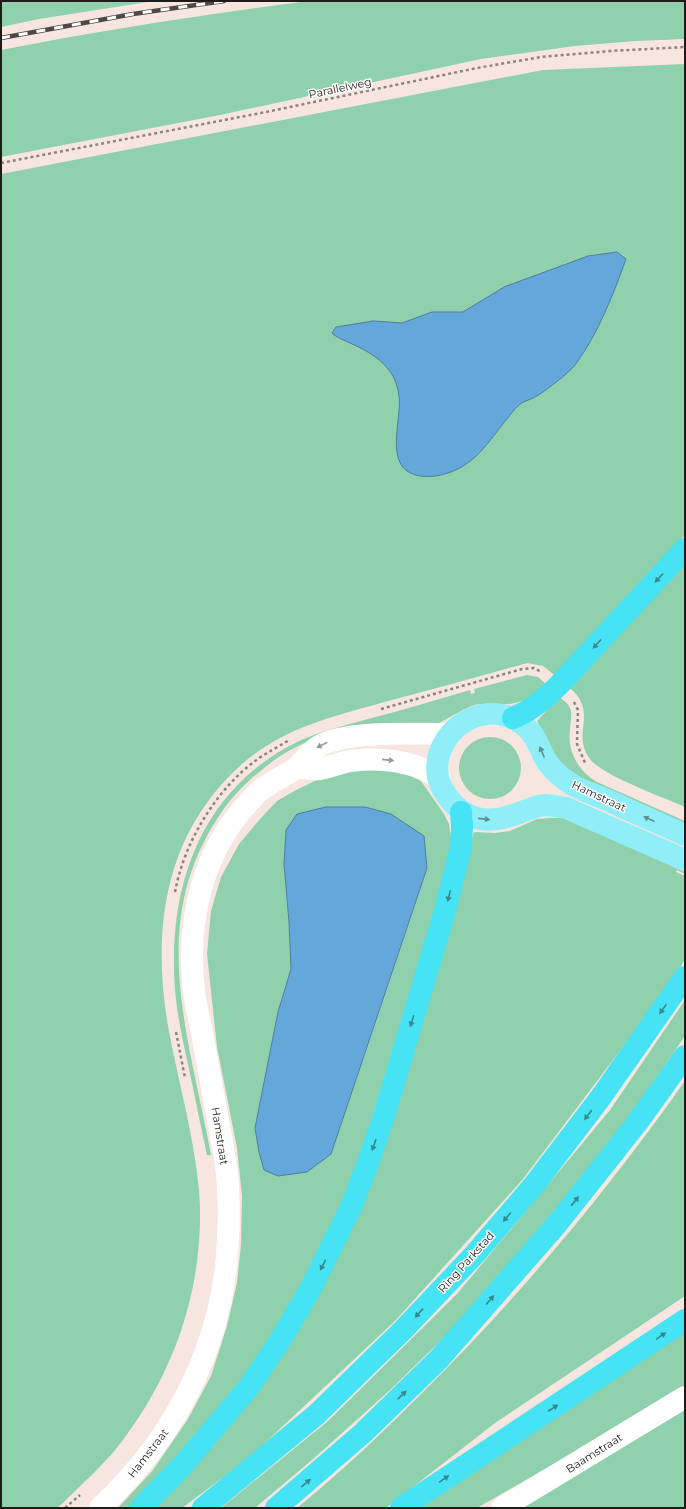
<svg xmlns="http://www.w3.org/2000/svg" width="686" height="1509" font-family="Montserrat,sans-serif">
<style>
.green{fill:#8fd1ad;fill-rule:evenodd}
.water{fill:#64a7db;stroke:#507da0}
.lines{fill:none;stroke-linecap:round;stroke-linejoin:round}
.path{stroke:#8f837f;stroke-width:2.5;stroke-dasharray:3 3;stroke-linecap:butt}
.minor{stroke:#fff;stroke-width:22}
.major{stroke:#8feef8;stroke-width:22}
.highway{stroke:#45e3f3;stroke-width:22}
.rail-casing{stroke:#504845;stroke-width:4.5}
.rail{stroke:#fff;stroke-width:3;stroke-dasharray:9;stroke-linecap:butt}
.oneway{fill:#348990}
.oneway2{fill:#9b9897}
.oneway3{fill:#5d8f93}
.labels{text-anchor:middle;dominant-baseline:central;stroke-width:3;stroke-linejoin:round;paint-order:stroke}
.street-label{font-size:11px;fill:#201a18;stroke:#fff}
</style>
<rect width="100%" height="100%" fill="#f7e6e0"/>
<!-- green -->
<path class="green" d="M1 1H154L39 19 1 27Z
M309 1H685V39L636 41 575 46 481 59 220 115 1 157V50C103 30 206 14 309 1Z
M685 64V535L634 589 557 677 543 666 527 663C481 676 434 689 388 701 346 713 305 722 268 745 238 763 213 791 195 821 159 882 156 957 168 1026 178 1081 194 1135 199 1190 201 1214 200 1238 197 1262 188 1331 159 1395 116 1449 101 1467 82 1484 65 1501L57 1508H1V174L543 70Z
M685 559V807C665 798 601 775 590 759 570 732 600 714 569 687Z
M527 675 538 677 548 686C538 692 527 701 515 703 502 706 488 702 475 705 461 709 449 719 436 724 407 728 378 732 349 735 337 737 324 736 313 740 281 750 242 783 223 810 145 921 189 1034 211 1155H207C200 1123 194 1092 187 1060 182 1037 177 1014 175 990 167 888 200 790 297 742 320 731 341 727 364 720 400 711 435 700 470 690L471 694 475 693 474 689Z
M559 697C563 700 568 703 570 708 573 715 570 722 570 730 567 751 578 771 597 782L685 821V826L579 780 557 758 537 721Z
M459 768a31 31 0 1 1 62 0a31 31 0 1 1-62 0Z
M363 767 401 771 421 781 444 814 449 824 451 838 448 866 359 1161 333 1223 303 1282 243 1386 130 1508H118L153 1470 188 1419 211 1376 227 1326 237 1283 241 1245 242 1196 237 1148 217 1047 207 954 211 911 221 877 239 844 260 819 277 801 296 790 319 779ZM286 830 423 836 427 868 331 1154 278 1012 291 969 289 922 284 864Z
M552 818H565L685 872V874L677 870 676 872 685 876V959L672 982 523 1179 395 1321 249 1458 182 1508H152L318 1286 462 874 474 832 495 833 510 831 537 819Z
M685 1000V1036L626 1122 545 1222 464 1318 389 1391 312 1460 255 1508H221L328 1421 457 1294 610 1110Z
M685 1081V1296L495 1423 386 1508H297C340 1473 381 1434 421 1394 519 1297 605 1194 685 1081Z
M685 1329V1386L628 1421 477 1508H409Z
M685 1410V1508H520Z"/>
<!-- water -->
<path class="water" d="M617 252 626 259C614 293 597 336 575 365 570 372 543 393 535 397 530 400 523 401 519 405 514 409 510 416 505 421 485 447 471 470 436 476 426 477 416 477 407 471 387 457 402 416 399 396 398 388 396 382 393 376 384 360 366 350 350 343 344 340 337 338 332 333L336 327 373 321 402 323 432 312H463L504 287 588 256Z
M326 807H365L391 814 424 836 427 868 331 1154 307 1172 278 1176 264 1170 259 1152 255 1128 278 1012 291 969 289 922 284 864 286 830 297 814Z"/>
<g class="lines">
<!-- path -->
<path class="path" d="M1 163 266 112 477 68 541 57 610 51 685 47
M574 702 578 710 577 744 586 765
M381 709 522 669 534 668 541 672
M175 892C184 843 215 791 255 761 266 753 278 747 289 740
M176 1032 185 1078
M65 1508 80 1495"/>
<!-- minor -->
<path class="minor" d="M296 768C304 768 312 770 320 769 330 767 340 763 350 761 381 757 412 761 439 777
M100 1508C176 1436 224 1345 228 1239 229 1223 229 1206 228 1190 228 1169 223 1147 219 1126 214 1099 209 1071 204 1044 201 1026 196 1008 194 991 186 922 202 849 252 799 256 794 261 789 267 786 276 779 287 775 296 768 310 756 311 747 331 741 363 731 414 734 448 734
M502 1508 685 1397"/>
<!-- major -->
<path class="major" d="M685 835C659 823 633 812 607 800 596 795 582 791 571 784 560 777 550 768 544 757 539 747 536 736 527 728 500 703 460 713 443 745 436 757 435 776 442 788 457 815 480 826 510 816 522 813 533 806 545 805 552 805 559 807 566 808L685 860"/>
<!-- highway -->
<path class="highway" d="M513 718C532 710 543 700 558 686L685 549
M141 1508 183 1465 249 1387 281 1339 311 1288 351 1207 368 1163 383 1119 444 914 461 847 462 827 461 812
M203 1508 316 1415 403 1330 475 1254 534 1185 601 1097 685 977
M276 1508 363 1433 439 1359 557 1224 637 1123 685 1056
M401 1508 685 1320"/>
<defs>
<path id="rail" d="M1 38 133 14 224 1"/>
</defs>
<!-- rail casing -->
<use href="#rail" class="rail-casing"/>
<!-- rail -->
<use href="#rail" class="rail"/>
</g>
<!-- one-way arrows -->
<defs><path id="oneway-solid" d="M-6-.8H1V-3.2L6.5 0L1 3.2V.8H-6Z"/></defs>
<g class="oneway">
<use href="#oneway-solid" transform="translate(659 578) rotate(133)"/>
<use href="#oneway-solid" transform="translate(597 644) rotate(133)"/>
<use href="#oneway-solid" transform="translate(449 896) rotate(104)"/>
<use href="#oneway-solid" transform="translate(663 1009) rotate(125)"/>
<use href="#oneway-solid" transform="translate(412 1021) rotate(107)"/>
<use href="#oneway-solid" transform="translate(588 1115) rotate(127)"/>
<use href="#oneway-solid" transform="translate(374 1145) rotate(109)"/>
<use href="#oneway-solid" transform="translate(575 1201) rotate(-52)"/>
<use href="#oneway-solid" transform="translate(507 1217) rotate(131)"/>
<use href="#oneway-solid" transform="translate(323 1265) rotate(117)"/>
<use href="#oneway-solid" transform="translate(490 1300) rotate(-49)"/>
<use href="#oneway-solid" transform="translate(419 1313) rotate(133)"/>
<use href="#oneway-solid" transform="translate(661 1336) rotate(-34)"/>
<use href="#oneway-solid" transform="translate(402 1395) rotate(-44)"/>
<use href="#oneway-solid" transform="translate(553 1408) rotate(-33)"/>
<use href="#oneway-solid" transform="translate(444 1479) rotate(-34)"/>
<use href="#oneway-solid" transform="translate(306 1483) rotate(-41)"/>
</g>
<g class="oneway2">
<use href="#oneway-solid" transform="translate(322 745) rotate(153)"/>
<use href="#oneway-solid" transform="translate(388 760) rotate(6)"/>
</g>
<g class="oneway3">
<use href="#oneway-solid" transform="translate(542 752) rotate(-113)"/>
<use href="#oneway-solid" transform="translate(484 819) rotate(6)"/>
<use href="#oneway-solid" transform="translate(649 819) rotate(-156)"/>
</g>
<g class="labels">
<!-- street labels -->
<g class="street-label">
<text transform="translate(340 88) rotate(-12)">Parallelweg</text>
<text transform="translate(599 796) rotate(25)">Hamstraat</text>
<text transform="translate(220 1136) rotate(81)">Hamstraat</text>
<text transform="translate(466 1262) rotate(-48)">Ring Parkstad</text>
<text transform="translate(148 1453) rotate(-52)">Hamstraat</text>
<text transform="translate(594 1453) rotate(-32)">Baamstraat</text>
</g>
</g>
<!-- border -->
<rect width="686" height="1509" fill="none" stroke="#201a18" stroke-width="4"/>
</svg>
